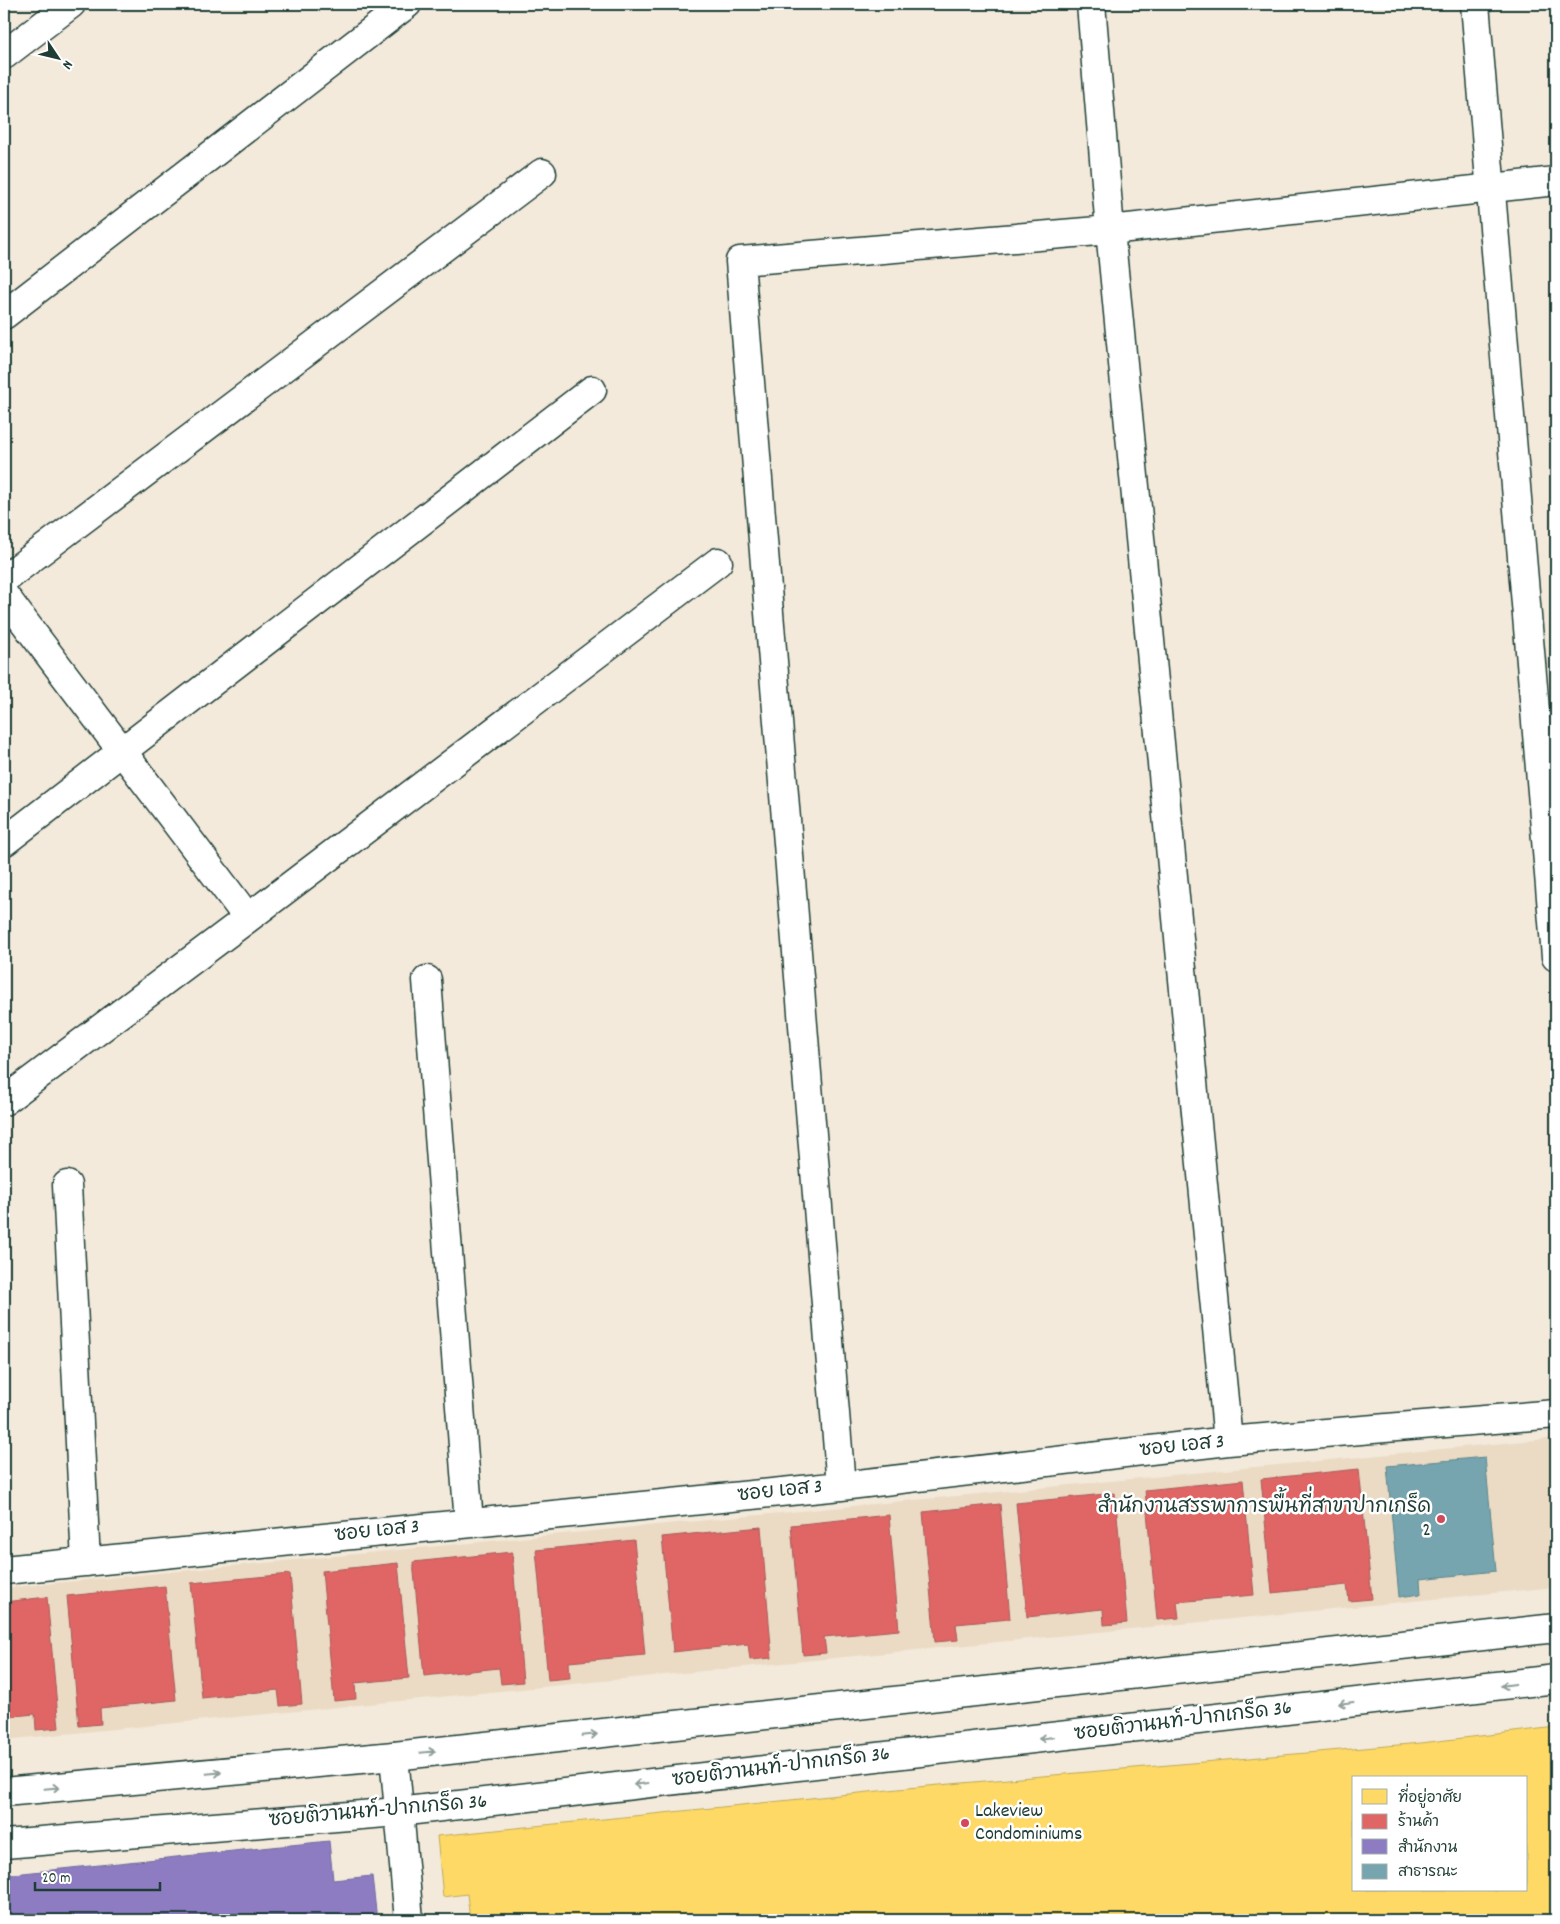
<svg xmlns="http://www.w3.org/2000/svg" width="1560" height="1924" font-family="Dekko,'Playpen Sans Thai',sans-serif">
<style>
.built{fill:#ebdbc4}
.homes{fill:#ffd966;stroke:#bcaa57;fill-rule:evenodd}
.shops{fill:#e06666;stroke:#a65a57}
.offices{fill:#8e7cc3;stroke:#6d6998}
.public{fill:#76a5af;stroke:#5c868a}
.lines{fill:none;stroke-linecap:round;stroke-linejoin:round}
.street-casing{stroke:#1f3d34;stroke-width:31}
.secondary-casing{stroke:#1f3d34;stroke-width:31}
.street{stroke:#fff;stroke-width:28}
.secondary{stroke:#fff;stroke-width:28}
.oneway{stroke:#8f9e9a}
.poi-dot{fill:#d1495b;stroke:#fff;stroke-width:2}
.labels{text-anchor:middle;dominant-baseline:central;stroke-width:5;stroke-linejoin:round;paint-order:stroke}
.street-label{font-size:20px;fill:#1f3d34;stroke:#fff}
.poi-label{font-size:20px;fill:#1f3d34;stroke:#fff;text-anchor:end}
</style>
<rect width="100%" height="100%" fill="#f3eadc"/>
<filter id="ink" filterUnits="userSpaceOnUse"><feTurbulence type="fractalNoise" baseFrequency=".02" numOctaves="2"/><feDisplacementMap in="SourceGraphic" scale="10" xChannelSelector="R" yChannelSelector="G"/><feConvolveMatrix kernelMatrix="1 2 1 2 8 2 1 2 1" color-interpolation-filters="sRGB"/></filter>
<g filter="url(#ink)">
<!-- built -->
<path class="built" d="M1556 1438V1587L4 1740V1588Z"/>
<!-- homes -->
<path class="homes" d="M1556 1727V1920H470L467 1894 443 1897 437 1836 928 1786 1421 1743ZM1354 1778H1526V1890H1354Z"/>
<!-- shops -->
<path class="shops" d="M1359 1469 1372 1599 1349 1601 1347 1585 1272 1593 1261 1479Z
M1243 1480 1254 1595 1177 1602 1179 1618 1157 1620 1145 1490Z
M1115 1493 1127 1623 1104 1625 1103 1609 1027 1617 1016 1503Z
M1000 1504 1010 1619 956 1624 958 1640 935 1642 923 1512Z
M889 1515 899 1630 824 1637 826 1653 803 1655 791 1525Z
M761 1527 772 1658 750 1660 748 1644 673 1652 662 1537Z
M634 1540 645 1655 569 1662 570 1678 548 1680 536 1550Z
M512 1552 523 1682 501 1684 499 1668 424 1676 413 1562Z
M398 1563 409 1678 355 1683 356 1699 334 1701 322 1571Z
M290 1574 302 1704 280 1706 278 1690 202 1698 191 1583Z
M165 1586 176 1700 100 1708 101 1724 79 1726 67 1596Z
M47 1597 59 1728 36 1730 35 1714 4 1717V1602Z"/>
<!-- offices -->
<path class="offices" d="M329 1841 333 1880 372 1876 377 1920H4V1875Z"/>
<!-- public -->
<path class="public" d="M1485 1457 1496 1571 1420 1579 1421 1594 1399 1597 1387 1466Z"/>
<g class="lines">
<defs>
<path id="street" d="M1091 4 1110 230 1228 1441
M1475 4 1556 957
M4 55 71 4
M4 315 407 4
M4 579 542 173
M4 595 248 918
M4 842 592 390
M427 980 469 1523
M4 1101 248 918 718 562
M67 1185 86 1562
M841 1486 740 261 1110 230 1556 181
M4 1570 841 1486 1228 1441 1556 1414
M394 1756 409 1920"/>
<path id="secondary" d="M4 1792 394 1756 1556 1628
M4 1844 398 1812 1556 1679"/>
</defs>
<!-- street casing -->
<use href="#street" class="street-casing"/>
<!-- secondary casing -->
<use href="#secondary" class="secondary-casing"/>
<!-- street -->
<use href="#street" class="street"/>
<!-- secondary -->
<use href="#secondary" class="secondary"/>
</g>
<!-- one-way arrows -->
<defs><path id="oneway-shaft" d="M-6 0H5M1.5-3L5.5 0L1.5 3" fill="none" stroke-width="1.6" stroke-linecap="round" stroke-linejoin="round" transform="scale(1.25)"/></defs>
<g class="oneway">
<use href="#oneway-shaft" transform="translate(1508 1685) rotate(173)"/>
<use href="#oneway-shaft" transform="translate(1346 1703) rotate(173)"/>
<use href="#oneway-shaft" transform="translate(590 1735) rotate(-6)"/>
<use href="#oneway-shaft" transform="translate(1046 1738) rotate(173)"/>
<use href="#oneway-shaft" transform="translate(428 1752) rotate(-6)"/>
<use href="#oneway-shaft" transform="translate(214 1773) rotate(-5)"/>
<use href="#oneway-shaft" transform="translate(641 1784) rotate(173)"/>
<use href="#oneway-shaft" transform="translate(52 1788) rotate(-5)"/>
</g>
</g>
<!-- markers -->
<g class="poi-dot">
<circle cx="1441" cy="1519" r="5"/>
<circle cx="965" cy="1823" r="5"/>
</g>
<g class="labels">
<!-- street labels -->
<g class="street-label">
<text transform="translate(1182 1447) rotate(-6)">ซอย เอส 3</text>
<text transform="translate(780 1492) rotate(-6)">ซอย เอส 3</text>
<text transform="translate(377 1532) rotate(-6)">ซอย เอส 3</text>
<text transform="translate(1183 1722) rotate(-7)">ซอยติวานนท์-ปากเกร็ด 36</text>
<text transform="translate(781 1768) rotate(-7)">ซอยติวานนท์-ปากเกร็ด 36</text>
<text transform="translate(378 1812) rotate(-5)">ซอยติวานนท์-ปากเกร็ด 36</text>
</g>
<!-- poi labels -->
<g class="poi-label">
<text x="1431" y="1508">สำนักงานสรรพาการพื้นที่สาขาปากเกร็ด<tspan x="1431" dy="23">2</tspan></text>
<text x="975" y="1812" text-anchor="start">Lakeview<tspan x="975" dy="23">Condominiums</tspan></text>
</g>
</g>
<!-- margin -->
<rect width="1560" height="1924" fill="none" stroke="#fff" stroke-width="20"/>
<rect x="10" y="10" width="1540" height="1904" fill="none" stroke="#1f3d34" stroke-width="2" filter="url(#ink)"/>
<!-- legend -->
<rect x="1352" y="1776" width="175" height="115" fill="#ffffff" stroke="#a5b1ae"/>
<rect x="1362" y="1789" width="25" height="15" fill="#ffd966" stroke="#a5b1ae"/>
<text x="1398" y="1802" font-size="15" fill="#1f3d34">ที่อยู่อาศัย</text>
<rect x="1362" y="1814" width="25" height="15" fill="#e06666" stroke="#a5b1ae"/>
<text x="1398" y="1826" font-size="15" fill="#1f3d34">ร้านค้า</text>
<rect x="1362" y="1839" width="25" height="15" fill="#8e7cc3" stroke="#a5b1ae"/>
<text x="1398" y="1852" font-size="15" fill="#1f3d34">สำนักงาน</text>
<rect x="1362" y="1864" width="25" height="15" fill="#76a5af" stroke="#a5b1ae"/>
<text x="1398" y="1876" font-size="15" fill="#1f3d34">สาธารณะ</text>
<!-- north arrow -->
<g transform="translate(58 58) rotate(125)" stroke="#ffffff" stroke-width="4" paint-order="stroke">
<path d="M0-4L9 19L0 12L-9 19Z" fill="#1f3d34"/>
<text y="-8" font-size="14" font-weight="bold" text-anchor="middle" fill="#1f3d34">N</text>
</g>
<!-- scale -->
<path d="M35 1882v8h125v-8" fill="none" stroke="#1f3d34" stroke-width="2.5"/>
<text x="42" y="1882" font-size="15" fill="#1f3d34" stroke="#ffffff" stroke-width="4" paint-order="stroke">20 m</text>
</svg>
